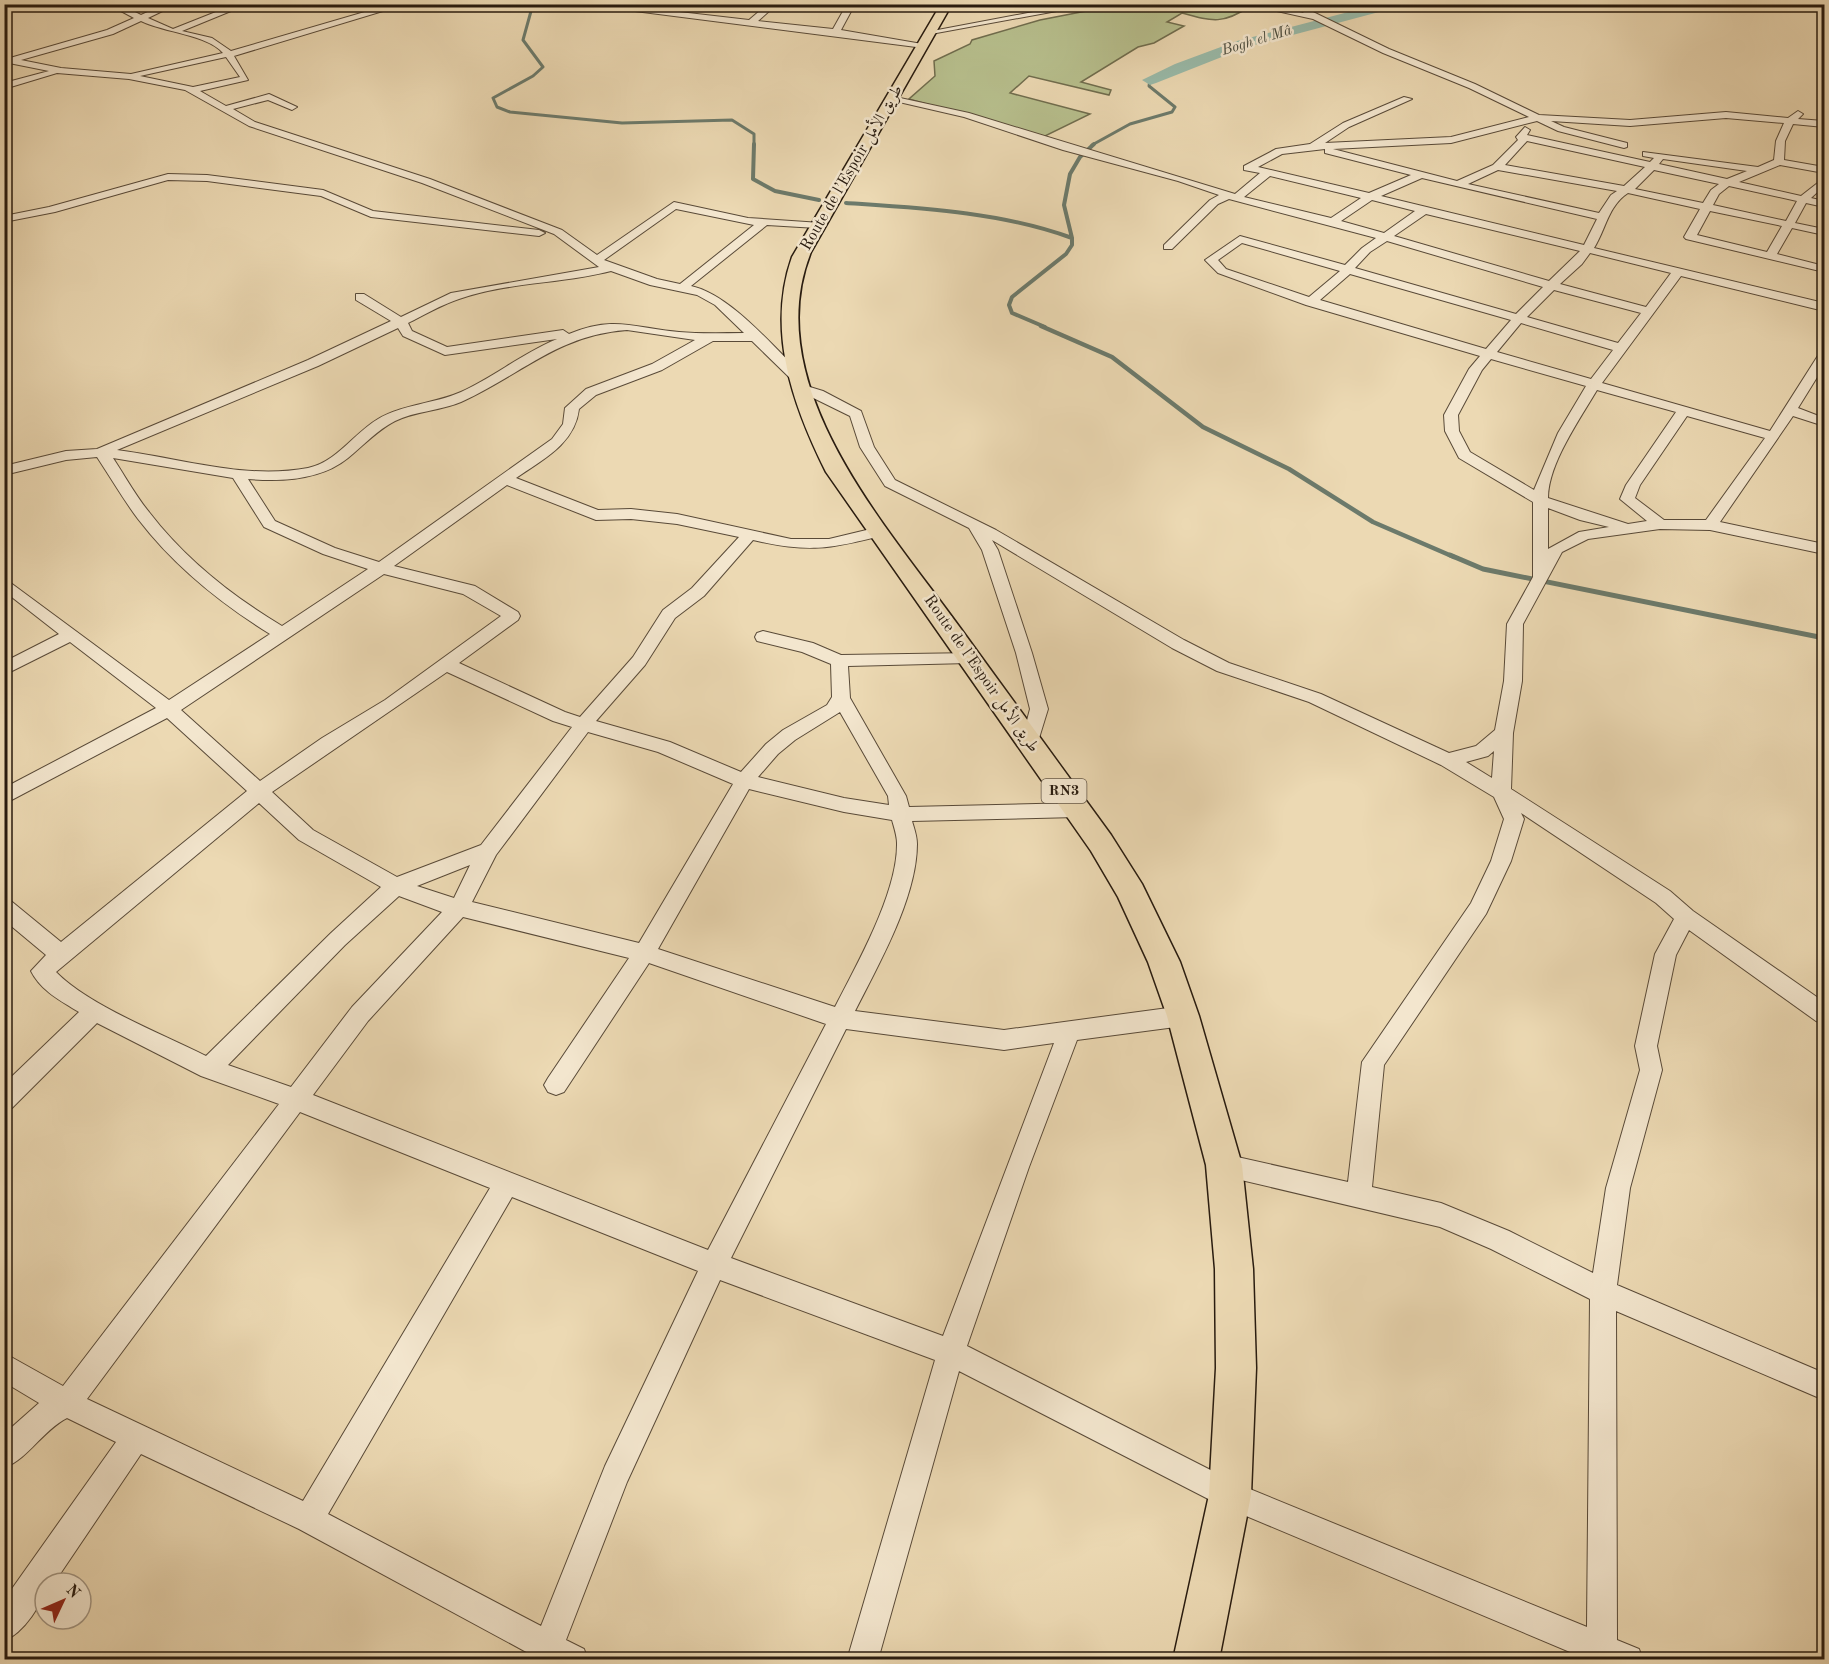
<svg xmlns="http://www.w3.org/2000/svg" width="1829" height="1664" font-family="'Old Standard TT',Amiri,serif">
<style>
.green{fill:#b7bf8d;stroke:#706d4e;stroke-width:1.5}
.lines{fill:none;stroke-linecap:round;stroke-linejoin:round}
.stream-far3{stroke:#6c7a6b;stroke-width:3}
.stream-far2{stroke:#6c7a6b;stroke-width:4}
.stream-far1{stroke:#6c7a6b;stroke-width:4.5}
.stream{stroke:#6c7a6b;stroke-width:5}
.river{fill:#99baa9;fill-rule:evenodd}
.minor-casing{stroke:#594a38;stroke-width:2}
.highway-casing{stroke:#281b0f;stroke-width:3}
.minor{fill:#f3e6ce;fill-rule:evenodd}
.highway{fill:#ecd9b3;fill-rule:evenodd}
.labels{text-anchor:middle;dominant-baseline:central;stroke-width:5;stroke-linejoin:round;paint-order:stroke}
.far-water-label{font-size:15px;font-style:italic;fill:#4a4b3d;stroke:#f3e6ce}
.shield{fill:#f3e6ce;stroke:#655848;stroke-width:1.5}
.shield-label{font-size:15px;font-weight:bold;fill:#281b0f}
.street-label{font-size:16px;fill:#281b0f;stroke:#f3e6ce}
</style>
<rect width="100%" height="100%" fill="#ecd9b3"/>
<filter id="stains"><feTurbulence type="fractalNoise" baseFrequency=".00333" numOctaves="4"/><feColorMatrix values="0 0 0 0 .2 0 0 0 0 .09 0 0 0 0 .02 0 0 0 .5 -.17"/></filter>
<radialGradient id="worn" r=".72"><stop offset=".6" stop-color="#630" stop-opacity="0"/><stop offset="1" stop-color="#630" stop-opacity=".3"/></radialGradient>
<!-- green -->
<path class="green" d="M1244 4 1251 6C1223 24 1214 22 1182 13L1167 22 1184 26 1154 43 1138 47 1081 82 1111 90 1109 95 1029 76 1010 93 1090 114 1043 137 909 99 935 76 934 61 970 44 972 40 1040 20 1117 5Z"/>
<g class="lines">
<!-- stream-far3 -->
<path class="stream-far3" d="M533 4 523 40 543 67 533 76 493 98 497 107 510 112 622 123 732 120 754 134V145
M1092 145 1130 124 1172 112 1175 107 1149 86 1150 80"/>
<!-- stream-far2 -->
<path class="stream-far2" d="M754 144 753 179 775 191 819 200
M846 203C921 208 1001 212 1072 238V245L1066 254 1012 297 1009 305 1012 313 1045 327
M1072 238 1064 205 1070 174 1080 157 1094 144"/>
<!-- stream-far1 -->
<path class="stream-far1" d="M1041 326 1112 357 1203 427 1289 469 1373 522 1454 557"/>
<!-- stream -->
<path class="stream" d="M1450 555 1483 569 1824 638"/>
<!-- river -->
<path class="river" d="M1379 4H1409L1247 47 1156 83 1150 85 1142 80 1175 64 1237 41Z"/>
<defs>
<path id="minor" d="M108 4H119L141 15 165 4H177L148 18 173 29 236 4H248L182 31 212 38 231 51 392 4H406L234 56 248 80 200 91 226 106 269 94 297 107 292 110 268 100 233 109 255 122 430 179 562 230 597 255 674 202 748 218 821 223V227L817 228 767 225 691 286C731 295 772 346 802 374V380H792L752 341H713L662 370 596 395 579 409C575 444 542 460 516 478L598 510 631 509 677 514 791 539H829L879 527 887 532 884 535C830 549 809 553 753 540L704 596 675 618 645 665 596 721 670 742 741 772 766 744 783 730 827 705 832 697 831 664 802 652 757 641 755 637 757 633 763 631 813 643 841 655 975 653 978 657 975 661 969 663 848 666 850 698 906 796 909 807 1077 803 1084 805 1087 810 1084 815 1077 817 912 821C914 828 917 836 917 844 917 897 879 964 855 1011L1004 1030 1183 1006 1191 1009 1194 1016 1191 1023 1183 1026 1077 1040 1029 1167 967 1346 1240 1485 1587 1627 1590 1299 1491 1249 1440 1227 1224 1176 1215 1173 1212 1165 1215 1157 1224 1154 1348 1182 1362 1062 1471 903 1491 861 1504 819 1494 797 1441 765 1309 702 1217 671 1172 648 992 540 998 550 1032 653 1048 709 1036 748H1024L1021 743 1030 709 1016 653 982 550 969 528 885 486 860 447 850 416 793 388 800 384 823 391 861 411 874 447 895 480 996 530 1184 640 1229 663 1321 694 1449 753 1476 746 1495 730 1504 681 1507 624 1533 577V502L1459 458 1445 431 1444 415 1469 369 1480 356 1306 305 1218 273 1205 260 1240 236 1345 265 1362 248 1376 238 1229 199 1218 204 1172 249H1164V245L1210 200 1219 195 1178 181 1063 150 964 117 886 99 891 96 969 113 1235 194 1260 173 1244 170V166L1276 149 1310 144 1343 123 1404 97 1412 99 1349 127 1325 143 1451 137 1529 117 1469 88 1383 53 1313 19 1245 4H1263L1304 13 1293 4H1303L1313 12 1389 49 1475 84 1539 115 1630 120 1726 112 1788 118 1798 111 1803 114 1798 119 1824 121V127L1793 124 1785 141 1784 160 1824 167V173L1780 165 1739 182 1801 196 1824 178V186L1811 198 1824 201V207L1806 203 1795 223 1824 229V235L1792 228 1777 254 1824 266V272L1686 239 1684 237 1700 209 1628 193C1608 206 1606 229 1594 248L1824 303V311L1681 276 1602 383 1770 431 1819 354 1824 353V366L1798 408 1824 418V426L1793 416 1720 522 1824 544V554L1710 530 1660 529 1588 539 1562 552 1523 624 1522 681 1513 733 1511 789 1670 891 1693 911 1824 1002V1024L1816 1021 1689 930 1676 955 1657 1046 1662 1070 1630 1188 1617 1285 1824 1373V1400L1616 1311 1617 1640 1639 1649 1643 1660H1589L1220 1505 959 1371 878 1660H847L935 1360 720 1280 627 1482 566 1640 584 1649 588 1660H528L530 1654 299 1529 141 1454 54 1583H45C45 1603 23 1633 4 1641V1600L116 1442 67 1418C43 1430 29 1458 4 1468V1434L39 1403 4 1382V1353L63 1386 279 1104 201 1076 97 1023 12 1108 4 1110V1084L79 1012C61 1001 41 991 31 971L46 955 4 920V899L11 901 61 942 247 791 167 718 4 804V788L156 708 70 642 4 675V662L59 634 4 591V578L169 700 270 634C220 603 174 566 138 519 123 499 111 478 97 457L66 460 4 475V466L66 451 97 449 308 360 391 321 356 300V294H364L401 317 451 293 599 267 554 234 422 183 249 126 185 90 129 79 57 73 4 89V83L49 71 4 62V57L10 58 107 30 134 18ZM141 21C163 32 208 35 223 53L131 74 61 68 21 60 113 34ZM226 57 240 77 193 87 140 76ZM1726 118 1784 123 1776 141 1774 160 1758 167 1643 152V156L1654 158 1650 162 1527 135 1530 130 1525 127 1516 137 1518 140 1493 165 1457 181 1333 149 1451 143 1537 121 1558 131 1624 148 1627 147V143L1564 127 1551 121 1630 126ZM1527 141 1645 167 1624 186 1505 165ZM1325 149V153L1411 175 1369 193 1258 167 1282 154ZM1663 159 1747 171 1727 179 1659 164ZM1498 170 1617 191 1611 195 1599 213 1468 184ZM1654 170 1719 184 1711 190 1703 203 1635 189ZM1270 176 1361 198 1331 218 1244 197ZM1422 178 1597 219 1584 245 1381 196ZM1729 186 1797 201 1786 221 1713 205 1719 194ZM1372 200 1415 211 1384 233 1341 221ZM676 209 754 225 680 284 657 279 604 260ZM1710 211 1782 226 1767 252 1697 235ZM1426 214 1580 251 1549 281 1394 236ZM1387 241 1543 287 1516 314 1355 268 1370 252ZM1242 243 1340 271 1309 297 1226 269 1218 260ZM1590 253 1671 273 1646 307 1560 284 1582 264ZM611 271 650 285 697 295 715 305 744 333C723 333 701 334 679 332 635 328 614 315 569 334L563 330 447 347 412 331 408 323C424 315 441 305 459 299 507 282 561 284 611 271ZM1350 274 1511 320 1486 349 1320 300ZM1554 290 1641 313 1618 343 1527 317ZM1521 323 1613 350 1591 379 1497 352ZM398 328 403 336 445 355 557 339C523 353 494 377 461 392 434 404 403 404 378 419 354 433 337 462 308 468 244 480 180 458 117 450L318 366ZM627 330 695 340 652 364 586 389 565 408 563 424 552 439 379 562 335 548 275 521 248 479C282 482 321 480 348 458 364 445 377 430 395 421 415 411 440 411 461 402 521 375 557 335 627 330ZM1491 359 1586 386 1558 433 1534 490 1470 452 1459 431 1458 415 1482 370ZM1597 390 1676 412 1626 485 1620 499 1647 521 1628 524 1548 498C1548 464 1580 419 1597 390ZM1687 416 1765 438 1706 520H1664L1635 498 1640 485ZM113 458 233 478 264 527 323 554 368 569 282 626C232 596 185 559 149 512 135 495 125 476 113 458ZM507 485 596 520 631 519 677 524 739 537 692 588 663 610 633 657 580 717 565 712 459 663 518 620 520 616 518 612 475 586 394 566ZM1548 508 1580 520 1609 527 1579 532 1548 549ZM384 574 463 594 501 616 385 700 322 738 260 781 181 710ZM447 672 553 721 572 727 481 845 397 877 313 830 272 792ZM840 712 888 796 889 805 844 798 758 777 778 754 795 740ZM588 732 658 752 733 784 639 943 472 902 496 855ZM1494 751 1492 778 1466 762 1488 756ZM749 789 844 812 892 820C894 827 897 836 897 843 898 892 857 964 835 1007L658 949ZM259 803 299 840 381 887 331 933 206 1056C163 1034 89 1006 56 972ZM1521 813 1656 903 1674 919 1655 954 1635 1046 1640 1070 1606 1188 1593 1273 1509 1231 1441 1203 1372 1187 1384 1065 1486 914 1511 861 1524 819ZM470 865 454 898 417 886ZM399 896 442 912 352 1007 291 1087 228 1065 345 945ZM463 917 629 958 548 1078 544 1085 548 1092 556 1095 564 1092 649 963 826 1024 708 1250 313 1095 368 1021ZM846 1029 1004 1050 1054 1043 943 1336 731 1258ZM300 1112 490 1188 303 1501 87 1399ZM512 1197 698 1271 605 1466 541 1626 328 1514Z
M580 4H610L749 20 768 4H777L758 21 833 29 847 4H855L841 30 928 45 924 48Z
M879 4H919L949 9 945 11Z
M1075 4H1095L931 34 927 32Z
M168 174 207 175 323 190 373 211 539 230 545 233 539 236 371 217 321 196 207 181 168 180 55 212 4 222V216L49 207Z"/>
<path id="highway" d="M941 4H952L811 252C757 386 889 529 961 629 1011 698 1061 766 1111 835L1142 884 1180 962 1199 1016 1242 1165 1253 1269 1256 1368 1251 1495 1219 1660H1173L1209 1495 1216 1368 1215 1269 1206 1165 1167 1016 1148 962 1118 897 1091 851 826 472C793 406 766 331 792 257Z"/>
</defs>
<!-- minor casing -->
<use href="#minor" class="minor-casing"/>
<!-- highway casing -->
<use href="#highway" class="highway-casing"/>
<!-- minor -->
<use href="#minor" class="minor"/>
<!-- highway -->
<use href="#highway" class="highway"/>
</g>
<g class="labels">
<!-- far-water labels -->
<g class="far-water-label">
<text transform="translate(1257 41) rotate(-17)">Bogh el Mâ</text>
</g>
<!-- shield labels -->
<rect class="shield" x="1041.5" y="779" width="45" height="24" rx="4.5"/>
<g class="shield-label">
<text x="1064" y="791">RN3</text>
</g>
<!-- street labels -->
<g class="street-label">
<text transform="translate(852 168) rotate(-60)">Route de l’Espoir طريق الأمل</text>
<text transform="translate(981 674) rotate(55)">Route de l’Espoir طريق الأمل</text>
</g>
</g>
<!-- margin -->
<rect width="1829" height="1664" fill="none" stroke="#ecd9b3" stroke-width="24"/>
<rect x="6" y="6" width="1817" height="1652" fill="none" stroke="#281b0f" stroke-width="3"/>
<rect x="12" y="12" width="1805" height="1640" fill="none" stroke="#281b0f" stroke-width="1.5"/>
<!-- north arrow -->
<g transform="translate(63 1601) rotate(46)"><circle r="28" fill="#f3e6ce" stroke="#a29582" stroke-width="1.5"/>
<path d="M0-4.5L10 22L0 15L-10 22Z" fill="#8f2418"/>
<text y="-9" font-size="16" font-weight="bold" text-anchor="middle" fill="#281b0f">N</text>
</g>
<rect width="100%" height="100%" filter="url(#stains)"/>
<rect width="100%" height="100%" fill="url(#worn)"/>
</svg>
